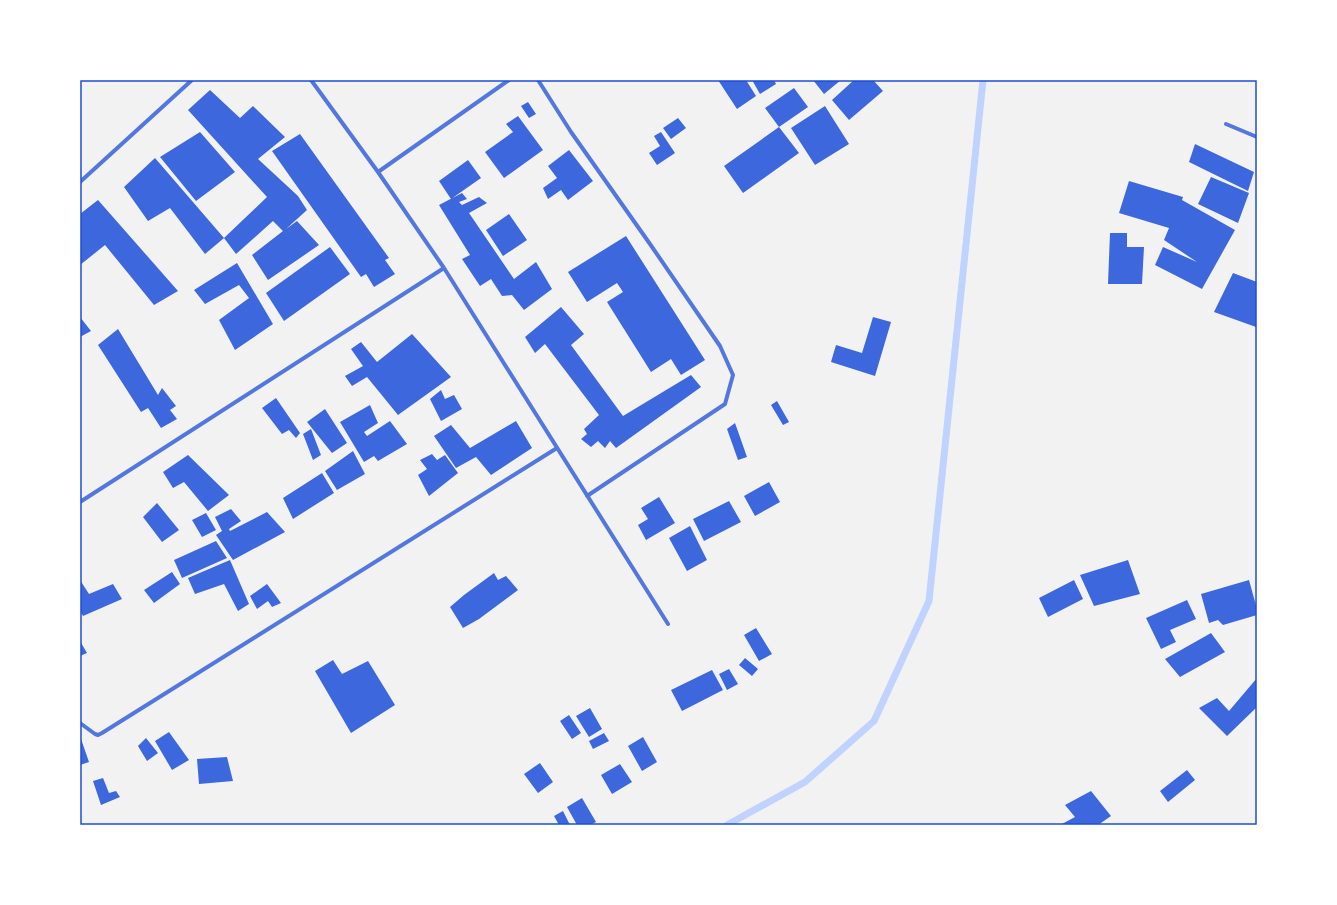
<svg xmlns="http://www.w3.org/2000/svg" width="1337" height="905" font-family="Montserrat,sans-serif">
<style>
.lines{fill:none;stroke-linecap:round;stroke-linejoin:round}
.stream{stroke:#bfd3fe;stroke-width:7}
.building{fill:#3d67dc}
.minor{stroke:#5277de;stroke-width:4}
.neatline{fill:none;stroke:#1d4ed8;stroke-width:1.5}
</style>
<rect width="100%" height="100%" fill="#f2f2f2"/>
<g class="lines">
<!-- stream -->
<path class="stream" d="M727 825 805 782 874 721 929 601 983 80"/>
</g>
<!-- building -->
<path class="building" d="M718 80H746L756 96 737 109Z
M752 80H774L776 84 760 94Z
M813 80H841L824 94Z
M854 80H873L883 91 849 120 832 100Z
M794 88 808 107 779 127 765 108Z
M210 90 240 118 253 106 285 137 258 159 298 196 307 210 286 229 297 221 319 245 268 280 252 255 283 231 273 221 236 254 224 238 267 197 188 110Z
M528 102 536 114 529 118 521 106Z
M825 106 849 144 815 165 791 128Z
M518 116 543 150 504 178 485 152 513 132 506 124Z
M678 118 686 128 671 139 663 128Z
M779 127 799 153 743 193 724 166Z
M200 132 235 172 196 201 160 157Z
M661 132 675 153 657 165 649 153 660 146 654 136Z
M300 134 389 258 385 260 395 274 374 287 366 274 361 277 272 151Z
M1195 144 1254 172 1248 191 1189 162Z
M569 150 593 181 568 200 561 190 548 199 543 188 557 178 548 166Z
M155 158 224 238 205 254 170 208 148 221 124 187Z
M468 160 481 178 451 199 439 181Z
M1211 177 1249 193 1238 223 1198 204Z
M1129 181 1183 197 1182 200 1235 230 1202 289 1155 265 1163 247 1197 262 1164 240 1169 228 1119 213Z
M462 193 467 199 459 202 462 205 479 197 487 203 469 213 514 279 536 262 552 289 524 310 512 295 502 296 491 279 480 286 462 259 470 255 439 205Z
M98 200 178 291 154 305 105 245 80 265V214Z
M509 214 527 240 503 256 486 230Z
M1110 233H1127V247H1144L1142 284H1108Z
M626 236 705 360 681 375 671 359 651 372 607 302 623 292 617 283 587 302 568 272Z
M330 247 350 274 284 321 266 293Z
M237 263 273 324 235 350 219 320 249 298 239 285 205 304 194 290Z
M1233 273 1257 282 1256 327 1214 312Z
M561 307 584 334 571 345 623 416 691 375 701 387 616 448 610 441 605 448 598 441 591 447 581 439 587 434 584 429 599 415 545 344 535 353 525 337Z
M80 317 91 331 80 337Z
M873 317 891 322 875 376 831 362 836 345 862 353Z
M118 329 158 395 162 388 176 406 170 410 177 419 161 428 148 408 141 412 98 345Z
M412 334 451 377 398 415 367 377 352 386 345 376 363 366 351 349 361 342 377 362Z
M441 390 445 399 454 395 462 409 441 421 430 399Z
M276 398 300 433 296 438 289 430 282 434 262 408Z
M777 401 789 422 783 425 771 405Z
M370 405 378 423 364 432 367 436 390 421 407 444 378 461 374 456 364 462 340 422Z
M325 409 347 443 332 453 307 422Z
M516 421 532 448 491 475 476 457 456 468 434 436 451 425 470 448Z
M735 423 747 457 738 460 727 429Z
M311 429 321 455 313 460 303 434Z
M353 451 365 474 337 490 325 471Z
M432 454 437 460 445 455 458 473 429 496 418 475 427 469 420 460Z
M188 455 229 495 208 511 184 482 173 488 163 472Z
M322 473 334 493 293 519 283 498Z
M769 482 780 502 755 516 744 496Z
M659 497 675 523 646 540 638 525 648 519 641 508Z
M729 501 741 522 704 541 693 519Z
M157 503 179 530 162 542 143 517Z
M231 509 241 521 229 529 230 531 267 512 285 532 233 560 216 535 222 531 215 517Z
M206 513 216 530 202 537 192 520Z
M690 526 707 560 687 571 669 538Z
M216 541 227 558 182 578 174 560Z
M230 560 249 604 238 611 224 584 195 594 188 578Z
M1128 560 1140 594 1094 606 1080 575Z
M172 572 180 584 154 603 144 590Z
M494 573 498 580 506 576 518 590 479 619 463 628 450 607 464 595Z
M80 580 89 594 113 584 122 599 83 616 80 611Z
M1074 580 1083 599 1048 617 1039 598Z
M1249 580 1257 609V615L1223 625 1218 620 1209 623 1201 594Z
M267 584 281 603 272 607 268 601 257 609 250 596Z
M1187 600 1196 619 1170 630 1176 642 1161 649 1146 618Z
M756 628 772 654 759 661 744 635Z
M1211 633 1225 652 1180 677 1165 659Z
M80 641 87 653 80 656Z
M745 658 758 669 752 676 739 665Z
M333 660 342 674 368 661 395 705 351 733 315 671Z
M729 669 738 684 727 690 719 674Z
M712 670 723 690 682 711 671 690Z
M1257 678V707L1227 736 1199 708 1217 698 1229 711Z
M590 708 602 729 589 737 576 716Z
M569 715 581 733 572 739 560 721Z
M169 732 189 760 172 770 155 741Z
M604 733 609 741 593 749 589 741Z
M80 736 89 762 80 765Z
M643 737 657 762 642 771 628 746Z
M146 738 158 753 147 761 138 746Z
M227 757 233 781 199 784 197 759Z
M540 763 553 782 538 793 524 774Z
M620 764 632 782 612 794 601 775Z
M1187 770 1195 780 1168 802 1160 791Z
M103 778 109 793 116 791 120 797 101 805 93 781Z
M1091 791 1111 816 1098 825H1060L1075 817 1065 805Z
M582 798 596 822 590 825H577L567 807Z
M563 811 570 825H559L554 816Z"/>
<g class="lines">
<!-- minor -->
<path class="minor" d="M311 80 378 172 444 268 668 624
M538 80 571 132 650 244 720 346 733 375 725 404 587 496
M1226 124 1257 137
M378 172 509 80
M80 182 192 80
M80 502 444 268
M80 723 95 734 98 735 102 733 557 448"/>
</g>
<!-- border -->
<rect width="1337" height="905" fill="none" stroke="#ffffff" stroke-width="162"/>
<rect x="81" y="81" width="1175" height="743" class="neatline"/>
</svg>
